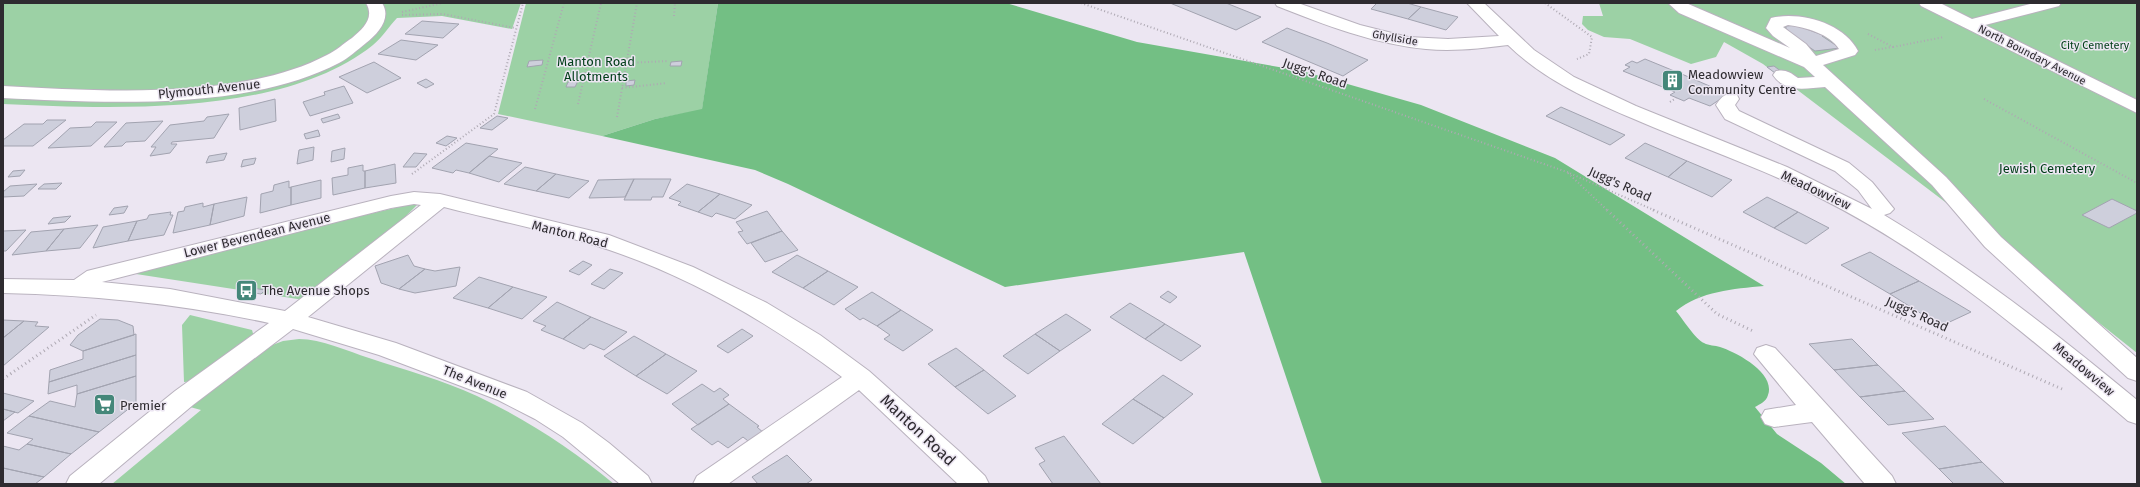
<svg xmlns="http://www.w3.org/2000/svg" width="2140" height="487" font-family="'Fira Sans',sans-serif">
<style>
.green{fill:#9cd1a5}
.forest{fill:#73bf84}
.building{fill:#cecfdc;stroke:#a2a3b0}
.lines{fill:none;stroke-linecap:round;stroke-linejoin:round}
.minor-casing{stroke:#b9b2be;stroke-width:2}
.path-far1{stroke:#aea9b3;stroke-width:2;stroke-dasharray:1 2.5;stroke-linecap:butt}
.path{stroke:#aea9b3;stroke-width:3;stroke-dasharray:1 3.5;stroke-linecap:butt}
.minor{fill:#fff;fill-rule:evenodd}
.labels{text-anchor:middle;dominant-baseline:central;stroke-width:3;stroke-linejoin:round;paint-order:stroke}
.far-street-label{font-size:11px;fill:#2e2b30;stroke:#ece6f2}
.far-park-label{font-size:11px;fill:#013e18;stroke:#ece6f2}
.park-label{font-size:13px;fill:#013e18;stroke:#ece6f2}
.street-label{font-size:13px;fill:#2e2b30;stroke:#ece6f2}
.poi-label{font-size:13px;fill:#2e2b30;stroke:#ece6f2;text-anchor:start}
.near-street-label{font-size:16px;fill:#2e2b30;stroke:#ece6f2}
</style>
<rect width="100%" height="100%" fill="#ece6f2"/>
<!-- green -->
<path class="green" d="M3 3H521L512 29 442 16 397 18C389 26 383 37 373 45 283 117 113 109 3 104Z
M526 3H718L702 110 655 119 602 136 498 114Z
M1599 3H2137V353L1990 236 1763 64 1724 42 1716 57 1691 64 1630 39 1604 37 1588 30 1582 24 1583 16H1603Z
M420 202 401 221 304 300 123 272Z
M190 315 252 330 254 337 198 381 184 382 182 325Z
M299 339C322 339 347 351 369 358 405 370 442 380 477 396 526 419 573 450 614 484H112L201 410 190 407 267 347 283 341Z"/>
<!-- forest -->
<path class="forest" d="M718 3H1006L1137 42 1302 71 1421 105 1555 158 1764 286C1733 289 1701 291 1676 311 1682 318 1696 340 1704 343 1709 346 1715 345 1720 347 1736 352 1776 373 1768 395 1766 402 1760 404 1755 407L1777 434 1821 463 1846 484H1322L1244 252 1005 287 788 184 755 170 602 136 655 119 702 109Z"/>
<!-- building -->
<path class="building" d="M1170 3H1226L1261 17 1236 30Z
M1377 3H1407L1421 7 1408 19 1371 9Z
M1421 7 1458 17 1446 30 1408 19Z
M422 21 459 24 443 38 405 34Z
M1796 25 1825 36H1822L1840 48 1815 51 1787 32H1790L1786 29V26Z
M1287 28 1327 43 1368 60 1343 76 1262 42Z
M401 40 438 45 416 60 378 54Z
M1645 59 1684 75 1728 94 1710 106 1689 98 1684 101 1670 95 1675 92 1623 71 1630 67 1625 65 1632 61 1637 63Z
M543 60 542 65 527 67 529 61Z
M682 61 681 66H670L671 62Z
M374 62 401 78 367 93 339 77Z
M1774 66 1786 75 1779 76 1767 67Z
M426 79 434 84 426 88 417 83Z
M635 80 634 85 626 86V81Z
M578 81 575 87H566L568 82Z
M344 86 353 103 310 116 303 102 325 95 324 92Z
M275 99 276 121 240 130 239 108Z
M1561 107 1625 135 1610 145 1546 116Z
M229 114 214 138 172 142 171 144H177L170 153 150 156 156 147H151L170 125 204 121 207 117Z
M338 114 340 118 323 123 321 119Z
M497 116 508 118 492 130 480 128Z
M47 120H66L33 146H3V140L24 124H43Z
M163 121 145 141 126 142 122 146 104 147 126 123Z
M96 122H117L91 146 48 148 70 128 91 127Z
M318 130 320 136 306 139 304 134Z
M447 136 457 138 446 146 436 143Z
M466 143 498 149 469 173 456 170 453 173 432 168Z
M1645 143 1687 161 1668 177 1625 158Z
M314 147 313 160 297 164 299 150Z
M345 148 344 159 331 162 332 151Z
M227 153 224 160 206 163 209 156Z
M414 153 427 154 416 167H403Z
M489 156 522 163 499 182 469 173Z
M256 158 254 164 241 167 243 160Z
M1687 161 1732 180 1712 197 1668 177Z
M395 164 396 183 365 188V171Z
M363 165V171H365V188L333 195 332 178 348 175V168Z
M525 167 556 174 536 191 504 184Z
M25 170 20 176 8 177 13 171Z
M556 174 589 181 569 198 536 191Z
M634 179H671L663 197H652L651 200H624Z
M634 179 625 197 589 198 598 180Z
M321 180V198L291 205V187Z
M289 181V188L291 187V205L260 213 261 194 273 191 274 185Z
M62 183 56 189H38L44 184Z
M37 184 24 196 3 197V192L10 186Z
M687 184 720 194 698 212 678 205 681 202 669 198Z
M720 194 752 205 735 219 716 213 712 217 698 212Z
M247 197 244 216 210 225 214 204Z
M1767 197 1798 212 1774 228 1743 212Z
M2112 199 2137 211V213L2109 228 2082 215Z
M203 203V207L214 204 210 225 173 233 178 212 184 211 185 207Z
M128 206 124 213 109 215 114 208Z
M767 211 782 231 747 244 738 232 743 231 736 222Z
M171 212 170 215H173L164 235 128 241 137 221 147 219 149 215Z
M1798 212 1829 228 1806 244 1774 228Z
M71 216 65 222 48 224 53 218Z
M137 221 128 241 93 248 103 227Z
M98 225 80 248 46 251 64 229Z
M64 229 46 251 12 255 31 232Z
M26 230 6 251H3V231Z
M782 231 798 250 765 262 751 243Z
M1870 252 1919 281 1890 294 1841 265Z
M408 255 414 266 425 269 399 289 381 283 375 266Z
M797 255 828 271 803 288 772 272Z
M583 261 592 265 579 275 569 271Z
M460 267 456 286 415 293 399 289 425 269 435 271Z
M610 269 623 273 604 289 591 284Z
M828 271 858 287 834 305 803 288Z
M479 277 513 287 488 308 453 298Z
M1919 281 1971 312 1941 326 1890 294Z
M246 287 265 290 261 294 241 291Z
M513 287 547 297 522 319 488 308Z
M1168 291 1177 297 1170 303 1160 297Z
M872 292 901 310 877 326 863 318 860 320 845 309Z
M557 302 591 317 563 339 541 330 546 326 533 321Z
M1130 303 1165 324 1145 339 1110 317Z
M901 310 933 330 903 351 884 339 890 335 877 326Z
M1066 314 1091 330 1060 351 1035 334Z
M591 317 627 332 604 350 590 344 584 349 563 339Z
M100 319 118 320 133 326 134 335 83 351 70 345 78 335Z
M3 320 24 321 3 338Z
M24 321 38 322 35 326 49 327 3 366V338Z
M1165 324 1201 346 1181 361 1145 339Z
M742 329 753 336 728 353 717 346Z
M136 334V355L49 382 50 370 83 359V351Z
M1035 334 1060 351 1028 374 1003 356Z
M634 336 666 354 636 376 604 356Z
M1852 339 1878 365 1834 370 1809 344Z
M956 348 984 370 955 387 928 364Z
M666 354 697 371 667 394 636 376Z
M136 355V376L77 394V385L48 394 49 382Z
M1878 365 1905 391 1860 397 1834 370Z
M984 370 1016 396 988 414 955 387Z
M1163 375 1193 394 1164 418 1133 399Z
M136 376V403L99 432 29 416 50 401 75 407 77 394Z
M702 384 714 392 720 388 729 395 723 399 729 404 698 425 672 404Z
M1905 391 1934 419 1888 425 1860 397Z
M3 393 34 401 18 413 3 409Z
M1133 399 1164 418 1133 444 1102 424Z
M729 404 759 426 757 427 765 434 752 444 743 437 728 448 718 441 712 445 691 429Z
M3 409 15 412 3 421Z
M29 416 99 432 71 454 27 444 33 439 7 433Z
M1945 426 1982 462 1939 469 1902 433Z
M1064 436 1101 484H1053L1039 464 1045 461 1035 448Z
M27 444 71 454 44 477 3 468V446L19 450Z
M787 455 812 480 806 484H758L752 477Z
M1982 462 2005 484H1954L1939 469Z
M3 468 44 477 35 484H3Z"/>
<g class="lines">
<defs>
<path id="minor" d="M366 3H382C392 18 378 34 366 43 357 50 349 58 339 63 247 111 104 103 3 98V86C99 91 240 101 327 55 336 51 344 43 352 38 363 29 375 18 366 3Z
M1275 3H1298L1360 25 1408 37 1448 39 1499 36 1467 3H1484L1534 50 1574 77 1636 106 1787 167 1872 209 1858 190 1835 171 1725 119 1716 105C1722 96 1726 92 1737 95L1739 99 1735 105 1739 111 1849 163 1872 182 1894 209 1890 213 1884 215C1974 269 2056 333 2137 400V424L2128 421C2031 338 1934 255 1820 198 1760 167 1696 146 1634 119 1589 100 1544 80 1508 45 1481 48 1454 52 1426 49 1374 44 1325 25 1277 6Z
M1668 3H1686L1790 48 1773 36 1766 28 1771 18C1800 11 1844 23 1858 51L1855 55 1823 65 1946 177 2001 237 2137 358V381L2128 378 1985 247 1932 185 1825 87C1806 88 1786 94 1773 75L1776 71C1785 69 1790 72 1798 78L1815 77 1804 67 1679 13ZM1788 25C1805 27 1830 34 1839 49L1816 56 1806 44 1783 27Z
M1919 3H1940L1972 19 2034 3H2061L2059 6 1985 25 2137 100V113L1921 6Z
M414 192 440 194 609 235 693 267 767 303 820 335 869 371 960 452 985 476 989 484H958L859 390 728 484H693L697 476 842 377C767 321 684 273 594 245 545 230 494 220 444 207L308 317 396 343 527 392 582 423 609 443 648 476 652 484H620L563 437 535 419 498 400 379 355 293 329 193 405 99 484H66L70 476 175 391 269 323C181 304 93 295 3 293V279L74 280 87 271 95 269 391 196ZM414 204 421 205 285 311 170 289 102 282 391 208Z
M1766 345 1775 348 1892 476 1896 484H1865L1812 422 1774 427 1765 424 1761 417 1765 410 1796 405 1754 354 1757 348Z"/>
</defs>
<!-- minor casing -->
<use href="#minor" class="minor-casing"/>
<!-- path-far1 -->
<path class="path-far1" d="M1081 3 1567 172 1656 211
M1545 3 1592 37 1589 54 1577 59
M402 12 443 3
M402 15 443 14 515 28
M674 16 675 3
M1868 34 1893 47 1875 50
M1893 47 1944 37
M627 63 669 61
M622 88 667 83
M1984 99 2137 183
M1670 102 1676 98
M578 104 601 3
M535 109 564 3
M617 117 637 3
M1568 173 1608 211
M412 174 494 114 523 3"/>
<!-- path -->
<path class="path" d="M1607 210 1717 314 1753 331
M1653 210 2062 389
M3 379 96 315"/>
<!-- minor -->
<use href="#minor" class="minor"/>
</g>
<!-- icons -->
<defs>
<symbol id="building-square" viewBox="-11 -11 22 22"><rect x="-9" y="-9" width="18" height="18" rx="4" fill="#448779" stroke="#ece6f2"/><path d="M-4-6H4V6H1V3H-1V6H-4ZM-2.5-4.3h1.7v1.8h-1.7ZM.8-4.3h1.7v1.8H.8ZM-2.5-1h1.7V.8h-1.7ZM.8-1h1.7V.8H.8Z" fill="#fff"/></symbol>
<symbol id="bus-square" viewBox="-11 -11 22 22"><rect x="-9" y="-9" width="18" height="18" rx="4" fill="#448779" stroke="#ece6f2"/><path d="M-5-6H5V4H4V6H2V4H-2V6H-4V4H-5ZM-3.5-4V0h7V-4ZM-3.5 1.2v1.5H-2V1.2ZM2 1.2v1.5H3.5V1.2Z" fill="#fff"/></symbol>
<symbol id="supermarket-square" viewBox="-11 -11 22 22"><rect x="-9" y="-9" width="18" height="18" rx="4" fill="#448779" stroke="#ece6f2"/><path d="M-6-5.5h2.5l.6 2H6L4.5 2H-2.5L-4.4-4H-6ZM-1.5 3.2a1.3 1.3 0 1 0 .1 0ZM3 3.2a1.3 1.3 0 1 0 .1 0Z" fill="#fff"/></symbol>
</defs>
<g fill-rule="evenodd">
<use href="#building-square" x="1660" y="68" width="25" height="25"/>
<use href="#bus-square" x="234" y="278" width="25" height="25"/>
<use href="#supermarket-square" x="92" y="392" width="25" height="25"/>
</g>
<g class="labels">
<!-- far-street labels -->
<g class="far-street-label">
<text transform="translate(1395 38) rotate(10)">Ghyllside</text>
<text transform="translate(2032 55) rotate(27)">North Boundary Avenue</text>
</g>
<!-- far-park labels -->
<g class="far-park-label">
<text x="2095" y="45">City Cemetery</text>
</g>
<!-- park labels -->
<g class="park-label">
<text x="596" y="61">Manton Road<tspan x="596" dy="15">Allotments</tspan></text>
<text x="2047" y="168">Jewish Cemetery</text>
</g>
<!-- street labels -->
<g class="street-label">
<text transform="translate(1315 73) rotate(19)">Jugg's Road</text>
<text transform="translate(209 89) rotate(-6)">Plymouth Avenue</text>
<text transform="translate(1620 184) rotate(24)">Jugg's Road</text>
<text transform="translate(1816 190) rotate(25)">Meadowview</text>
<text transform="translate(570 234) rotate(14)">Manton Road</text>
<text transform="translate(257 235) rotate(-14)">Lower Bevendean Avenue</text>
<text transform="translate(1917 314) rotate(24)">Jugg's Road</text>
<text transform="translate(2084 369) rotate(40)">Meadowview</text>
<text transform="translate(475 382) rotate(22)">The Avenue</text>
</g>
<!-- poi labels -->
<g class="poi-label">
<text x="1688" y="74">Meadowview<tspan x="1688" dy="15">Community Centre</tspan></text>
<text x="262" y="290">The Avenue Shops</text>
<text x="120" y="405">Premier</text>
</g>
<!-- near-street labels -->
<g class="near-street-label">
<text transform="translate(918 430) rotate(43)">Manton Road</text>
</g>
</g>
<!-- border -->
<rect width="2140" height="487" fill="none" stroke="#2e2b30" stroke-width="8"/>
</svg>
